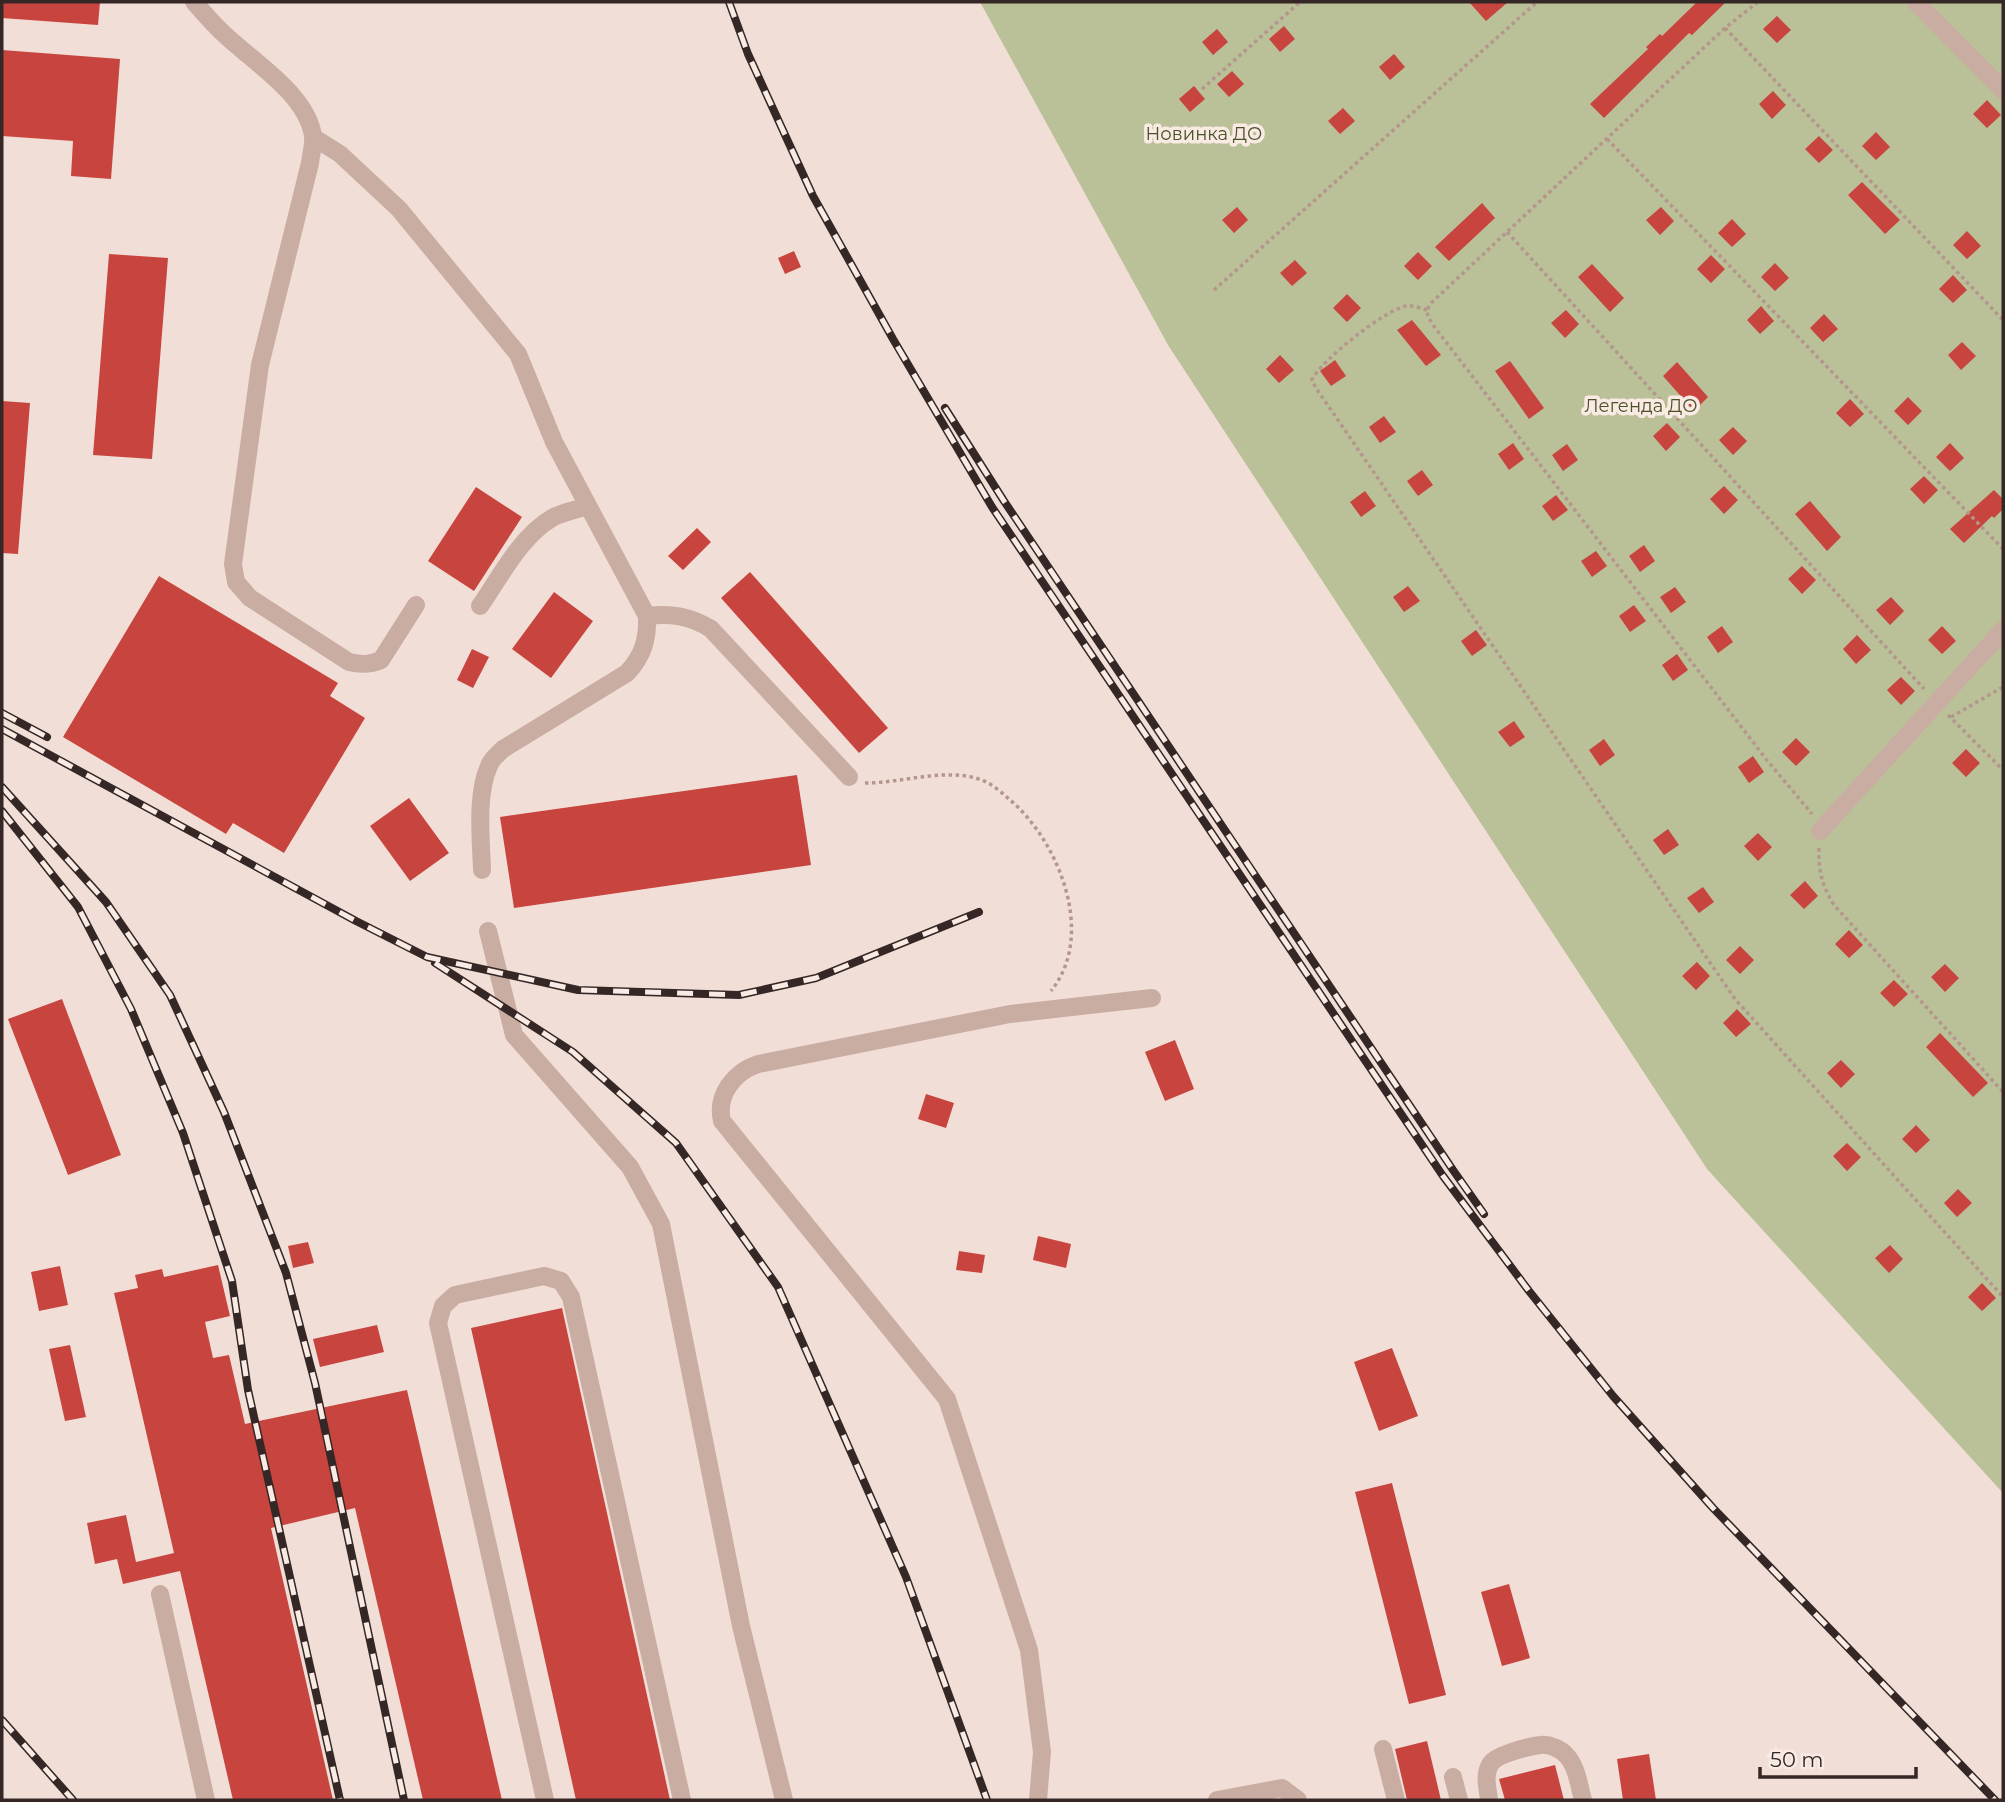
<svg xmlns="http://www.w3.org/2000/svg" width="2005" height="1802" font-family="Montserrat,sans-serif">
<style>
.green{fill:#bac097}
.building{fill:#c8443e}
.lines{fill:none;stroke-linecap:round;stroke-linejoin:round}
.path{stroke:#b5968d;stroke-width:3.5;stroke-dasharray:3.5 3.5;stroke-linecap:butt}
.minor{stroke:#c9ada3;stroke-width:18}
.rail-casing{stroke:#342725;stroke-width:8}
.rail{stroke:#f9eae3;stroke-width:5;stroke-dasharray:16;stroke-linecap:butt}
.labels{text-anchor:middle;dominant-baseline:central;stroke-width:7;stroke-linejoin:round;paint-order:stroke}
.park-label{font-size:18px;fill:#4b5229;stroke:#f9eae3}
</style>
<rect width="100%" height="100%" fill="#f1dfd7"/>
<!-- green -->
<path class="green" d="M980 2H2003V1493L1707 1169 1168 345Z"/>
<!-- building -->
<path class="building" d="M2 2H100L98 25 2 18Z
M1469 2H1508L1486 21Z
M1697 2H1726L1692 35 1689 33 1604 118 1590 104 1648 49 1646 47 1660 34 1662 36Z
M1777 16 1791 30 1777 43 1763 29Z
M1284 26 1295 39 1280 52 1269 39Z
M1217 29 1228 42 1213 55 1202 42Z
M2 50 120 59 111 179 71 176 73 141 2 136Z
M1394 54 1405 67 1390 80 1379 67Z
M1232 71 1244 84 1229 97 1217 84Z
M1194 86 1205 99 1190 112 1179 99Z
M1773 91 1786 105 1772 119 1759 104Z
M1987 100 2001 115 1987 128 1973 114Z
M1343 108 1355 121 1340 134 1328 121Z
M1876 132 1890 147 1876 160 1862 146Z
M1819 136 1833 150 1819 163 1805 149Z
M1862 182 1900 220 1885 234 1848 195Z
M1482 203 1495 218 1449 261 1435 247Z
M1237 207 1248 220 1234 233 1222 220Z
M1661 207 1674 221 1660 235 1646 220Z
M1732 219 1746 234 1732 247 1718 233Z
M1967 231 1981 246 1967 259 1953 245Z
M794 251 801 267 785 274 778 258Z
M1418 252 1432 266 1418 280 1404 266Z
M109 254 168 258 152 459 93 455Z
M1711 255 1725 269 1711 283 1697 269Z
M1295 260 1307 273 1292 286 1280 273Z
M1775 263 1789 278 1775 291 1761 277Z
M1592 264 1624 298 1610 312 1578 277Z
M1953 275 1967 290 1953 303 1939 289Z
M1347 294 1361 308 1347 322 1333 308Z
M1761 306 1774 321 1760 334 1747 320Z
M1566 310 1579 324 1565 338 1551 323Z
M1824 314 1838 329 1823 342 1810 328Z
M1412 320 1441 355 1426 366 1397 330Z
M1962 342 1976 356 1961 370 1948 355Z
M1280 355 1294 370 1279 383 1266 369Z
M1335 360 1346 376 1331 386 1320 371Z
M1510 361 1544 408 1529 419 1495 371Z
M1677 362 1708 397 1694 411 1663 376Z
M1908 397 1922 411 1908 425 1894 411Z
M1850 399 1864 414 1850 427 1836 413Z
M2 401 30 403 18 554 2 553Z
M1384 416 1396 432 1380 443 1369 427Z
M1667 423 1680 437 1666 451 1653 436Z
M1733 427 1747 441 1733 455 1719 440Z
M1513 443 1524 459 1509 470 1498 454Z
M1950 443 1964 458 1950 471 1936 457Z
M1567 444 1578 460 1563 471 1552 455Z
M1422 470 1433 485 1418 496 1407 481Z
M1924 476 1938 490 1924 504 1910 489Z
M1724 486 1738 500 1724 514 1710 499Z
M476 487 522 517 474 591 428 561Z
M1994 490 2003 499V509L1994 518 1992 516 1964 543 1950 529Z
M1365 491 1376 506 1361 517 1350 502Z
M1556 495 1568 510 1553 521 1542 506Z
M1810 501 1841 537 1827 551 1795 514Z
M697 528 711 542 683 570 668 556Z
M1644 545 1655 561 1640 572 1629 556Z
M1596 551 1607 566 1592 577 1581 561Z
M1802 566 1816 580 1802 594 1788 579Z
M750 572 888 728 859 753 721 598Z
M159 576 338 683 330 696 365 718 284 853 233 823 226 834 63 737Z
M1408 586 1420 601 1404 612 1393 597Z
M1675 587 1686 602 1671 613 1660 597Z
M554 592 593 621 551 678 512 649Z
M1891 597 1904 611 1890 625 1876 610Z
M1634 605 1646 621 1630 632 1619 616Z
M1722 626 1733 642 1718 653 1707 637Z
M1942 626 1956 641 1942 654 1928 640Z
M1476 630 1487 645 1472 656 1461 641Z
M1857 635 1871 650 1856 664 1843 649Z
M472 649 489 657 473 688 457 680Z
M1677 654 1688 670 1673 681 1662 665Z
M1901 677 1915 691 1901 705 1887 690Z
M1514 721 1525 737 1510 747 1498 732Z
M1796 738 1810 752 1796 766 1782 752Z
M1604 739 1615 755 1600 766 1589 750Z
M1966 749 1980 763 1966 777 1952 763Z
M1753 756 1764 772 1749 783 1738 767Z
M797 775 811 865 514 908 500 817Z
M409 798 449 853 410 881 370 826Z
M1668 829 1679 845 1664 855 1653 840Z
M1758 833 1772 847 1758 861 1744 846Z
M1805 881 1818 896 1804 909 1790 895Z
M1703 887 1714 902 1699 913 1687 898Z
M1849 930 1863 945 1849 958 1835 944Z
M1740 946 1754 960 1740 974 1726 960Z
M1697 962 1710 976 1696 990 1682 976Z
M1945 964 1959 978 1945 992 1931 977Z
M1894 980 1908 994 1894 1007 1880 993Z
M62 999 121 1155 68 1175 8 1019Z
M1737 1009 1751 1024 1736 1037 1723 1023Z
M1940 1033 1988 1083 1973 1097 1926 1047Z
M1175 1040 1194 1089 1165 1101 1145 1052Z
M1841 1060 1855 1074 1841 1088 1827 1073Z
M926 1094 954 1103 946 1128 918 1119Z
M1916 1125 1930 1140 1916 1153 1902 1139Z
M1847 1143 1861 1157 1847 1171 1833 1156Z
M1958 1189 1972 1203 1957 1217 1944 1203Z
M1038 1236 1071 1244 1066 1268 1033 1260Z
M308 1242 314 1263 293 1268 288 1246Z
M1890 1245 1903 1259 1889 1273 1875 1258Z
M959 1251 985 1255 982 1273 956 1270Z
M218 1265 230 1316 205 1322 213 1358 229 1355 245 1424 407 1390 502 1800H423L355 1508 271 1528 333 1800H233L180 1571 123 1584 117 1559 95 1564 87 1523 126 1515 136 1562 174 1553 114 1293 138 1288 135 1275 162 1269 164 1277Z
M60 1266 68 1305 39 1311 31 1272Z
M1982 1283 1996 1298 1982 1311 1968 1297Z
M562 1308 670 1800H576L471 1328Z
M377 1325 384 1352 320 1367 313 1339Z
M70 1345 86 1417 65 1421 49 1349Z
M1392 1348 1418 1416 1379 1431 1354 1362Z
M1392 1483 1446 1695 1409 1704 1355 1492Z
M1509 1584 1530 1658 1502 1666 1481 1592Z
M1427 1741 1441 1800H1407L1395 1749Z
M1649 1754 1656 1800H1623L1617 1759Z
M1555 1765 1564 1800H1505L1499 1779Z"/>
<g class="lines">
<!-- path -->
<path class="path" d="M1758 2 1725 28 1430 304C1425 313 1428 317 1433 325L1766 759 1812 814
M1725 28 2003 320
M1202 89 1300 2
M1607 139 2003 549
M1507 232 1924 689
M1214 290 1537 2
M1427 310C1420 308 1412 305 1406 306 1386 309 1319 362 1312 380L1316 388 1735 999 2003 1297
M1948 715 2003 770
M1951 717 2003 687
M865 783C903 783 946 767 982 780 992 784 1001 792 1009 799 1058 840 1097 934 1051 991
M1819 848C1818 870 1822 886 1834 905L2003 1092"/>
<!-- minor -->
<path class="minor" d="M194 2C203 12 213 24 224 34 252 61 307 94 313 136 314 144 311 154 310 163L260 365 233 564 236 582 250 598 349 662C361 665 370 665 381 660L416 605
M1916 2 2003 90
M313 137 340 154 399 209 518 354 554 442 647 616C648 639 643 656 627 673L503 749C498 754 491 759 489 766 476 794 481 839 482 870
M480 606C501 576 520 537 552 518 563 512 576 510 588 506
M647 616C671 613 690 616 711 629L849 777
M1820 831 2003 630
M488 931 514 1035 630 1167 661 1224 741 1626 784 1800
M160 1594 206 1800
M1383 1749 1396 1800
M1453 1777 1459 1800
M545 1800 438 1323 443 1306 455 1295 544 1276 561 1281 571 1297 682 1800
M1038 1800 1042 1752 1029 1650 947 1399 722 1121C716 1095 734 1072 758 1064L1010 1014 1152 998
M1217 1800 1282 1788 1298 1800
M1489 1800C1488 1788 1483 1775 1491 1763 1498 1754 1530 1746 1541 1745 1549 1744 1561 1749 1566 1755 1577 1766 1579 1786 1583 1800"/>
<defs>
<path id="rail" d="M729 2 748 54 813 196 893 339 992 507 1443 1176 1529 1291 1613 1396 1713 1508 1995 1800
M945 408 1004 501 1453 1170 1484 1214
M2 713 47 737
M2 729 356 921 427 957 578 990 739 995 816 978 979 912
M2 787 106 902 170 995 224 1112 286 1273 315 1383 404 1800
M2 811 78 907 131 1009 183 1133 232 1281 248 1390 340 1800
M435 963 573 1052 676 1143 778 1287 906 1577 987 1800
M2 1720 73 1800"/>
</defs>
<!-- rail casing -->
<use href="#rail" class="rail-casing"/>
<!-- rail -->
<use href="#rail" class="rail"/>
</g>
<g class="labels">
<!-- park labels -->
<g class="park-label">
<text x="1204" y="134">Новинка ДО</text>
<text x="1641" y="406">Легенда ДО</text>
</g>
</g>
<!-- border -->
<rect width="2005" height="1802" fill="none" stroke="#342725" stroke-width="7"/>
<!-- scale -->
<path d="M1760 1767v10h156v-10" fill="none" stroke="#342725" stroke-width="3.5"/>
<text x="1770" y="1767" font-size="21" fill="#342725" stroke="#f9eae3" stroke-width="5" paint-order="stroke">50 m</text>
</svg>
